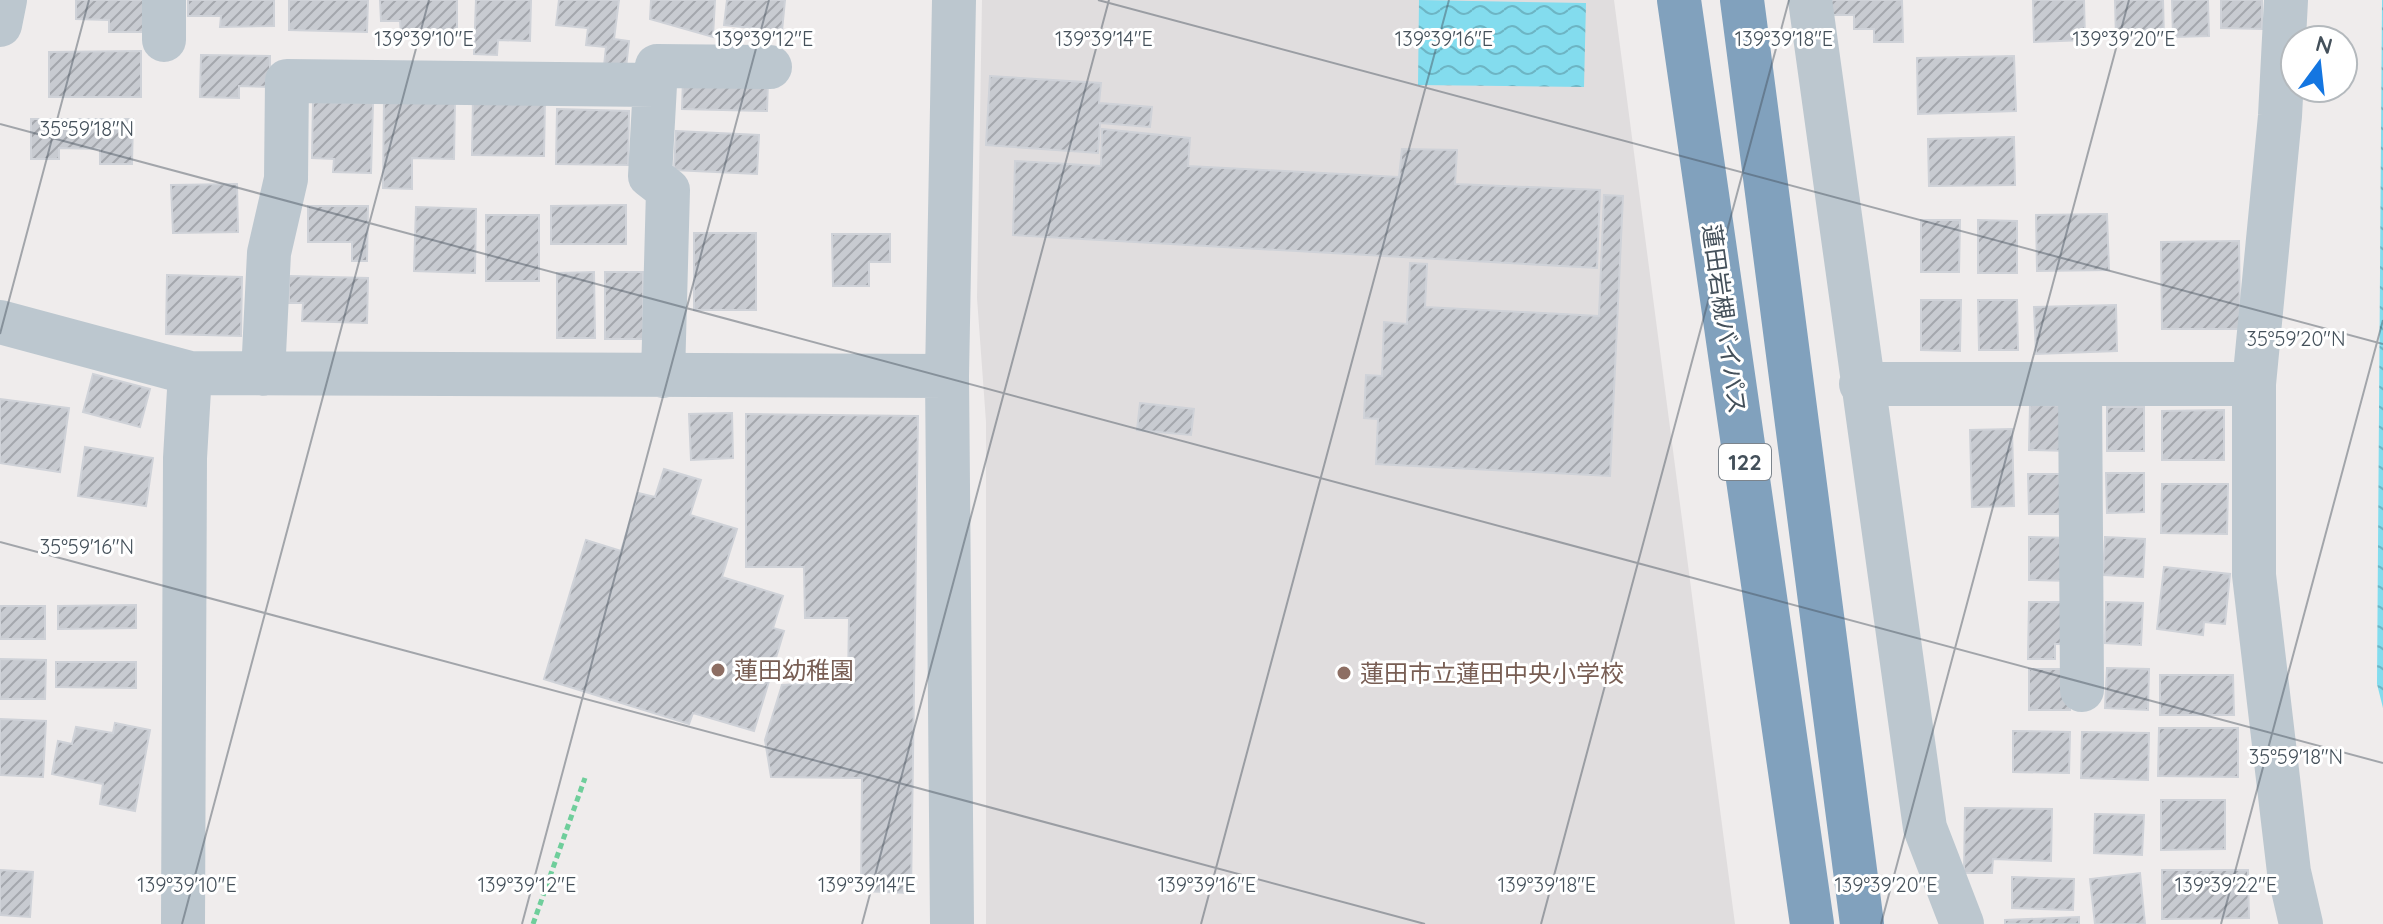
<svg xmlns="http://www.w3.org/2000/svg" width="2383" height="924" font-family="Quicksand,'Noto Sans JP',sans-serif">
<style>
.education{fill:#e0ddde}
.water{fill:url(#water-waves)}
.building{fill:url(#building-hatch);stroke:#cfd2d8;stroke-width:2}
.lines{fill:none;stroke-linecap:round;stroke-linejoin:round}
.path{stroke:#6fce9b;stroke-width:5;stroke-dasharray:6 4;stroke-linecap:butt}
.minor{stroke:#bcc7cf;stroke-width:44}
.highway{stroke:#81a1bd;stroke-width:44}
.ticks{fill:none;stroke:#44505a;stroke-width:2;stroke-opacity:0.45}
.education-dot{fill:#8d6e63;stroke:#fff;stroke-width:3}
.labels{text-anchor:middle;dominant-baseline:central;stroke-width:6;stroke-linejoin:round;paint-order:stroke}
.shield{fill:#fff;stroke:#7c848c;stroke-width:2}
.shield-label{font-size:22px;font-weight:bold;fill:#44505a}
.street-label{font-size:24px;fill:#44505a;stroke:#fff}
.education-label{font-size:24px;fill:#785e54;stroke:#fff;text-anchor:start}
.ticks-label{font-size:20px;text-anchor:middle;fill:#44505a;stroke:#fff;stroke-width:6;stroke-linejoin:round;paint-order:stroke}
</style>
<defs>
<pattern id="water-waves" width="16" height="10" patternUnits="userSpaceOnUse" patternTransform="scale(2)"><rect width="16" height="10" fill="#83dcee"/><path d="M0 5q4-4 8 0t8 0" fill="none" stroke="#6db5c4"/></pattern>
<pattern id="building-hatch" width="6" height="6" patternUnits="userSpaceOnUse" patternTransform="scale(2)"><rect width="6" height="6" fill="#c8cbd1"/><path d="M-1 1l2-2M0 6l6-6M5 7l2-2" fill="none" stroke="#a4a7ad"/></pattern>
</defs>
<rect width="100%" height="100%" fill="#efecec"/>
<!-- education -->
<path class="education" d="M982 0H1614L1735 924H986V422L977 298Z"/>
<!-- water -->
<path class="water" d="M1419 0 1586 3 1584 87 1418 85Z
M2382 0H2383V708L2377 684Z"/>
<!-- building -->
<path class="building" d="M76 0H146L145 32H109V20L76 19Z
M188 0H274V26L220 27 221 16H188Z
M289 0H368L367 32 289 30Z
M380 0H457V35H401L400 21H381Z
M476 0H531L530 41 498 40 497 55 474 54Z
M559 0H619L614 39 629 41 626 68 604 66 606 47 586 45 588 28 556 25Z
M651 0H715L713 37 650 19Z
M727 0H785L782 31 724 25Z
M1830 0H1902L1903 42H1874V29H1854V15H1830Z
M2033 0H2084L2085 40 2034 42Z
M2115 0H2163L2164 38 2116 39Z
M2172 0H2208L2209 36 2173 37Z
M2221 0H2262V29L2221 28Z
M141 51V97H49V52Z
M201 55 270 56V87L239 86V98L200 97Z
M2014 56 2016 111 1918 114 1917 58Z
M990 76 1101 83 1099 103 1152 107 1150 127 1100 123 1098 153 986 145Z
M683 78 768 81 767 111 682 109Z
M473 97 545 98 544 156 472 155Z
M384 98 455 99 454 159 412 158V189L383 188Z
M313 102 373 103 371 173 333 172 334 159 312 158Z
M557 109 629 111 628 165 556 164Z
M31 119H133L132 164H100V149L59 148V159H31Z
M1102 129 1190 138 1188 166 1399 177 1402 149 1457 150 1455 184 1600 190 1597 268 1013 235 1015 161 1101 166Z
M676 131 759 135 757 174 674 170Z
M2014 137 2015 185 1929 186 1928 139Z
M237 184 238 232 173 233 171 185Z
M1604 195 1623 196 1610 476 1376 464 1378 419 1364 418 1366 375 1382 376 1384 322 1407 324 1410 263 1427 264 1425 307 1599 316Z
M626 205V244H551V206Z
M308 206H368L367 261H352V242H308Z
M416 207 476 209 475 273 414 271Z
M2107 214 2109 270 2037 271 2036 215Z
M486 215H539V281H486Z
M1921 220H1960L1959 272H1921Z
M1978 220 2017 221V273H1978Z
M694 233H756V310H694Z
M832 234H890V262H869V286H833Z
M2239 241 2240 329H2162L2161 242Z
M594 272 595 338H557V273Z
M605 272H643V339H605Z
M167 275 242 277 241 336 166 334Z
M289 276 368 278 367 323 302 321 303 303H289Z
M1921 300H1961L1960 351 1921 350Z
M1978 300H2017L2018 350H1979Z
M2116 305 2117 351 2036 354 2034 307Z
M93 374 150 389 140 427 83 412Z
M0 399 69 408 60 472 0 463Z
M1140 403 1194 409 1191 435 1137 430Z
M2030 405 2070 406 2069 451 2029 450Z
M2107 407H2144V451H2107Z
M2224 410V460H2162V411Z
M732 413 733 458 691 460 689 414Z
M746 414 918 416 911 893 861 891 862 778 771 777 765 740 782 685 848 681 849 618H805L804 567H746Z
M2012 429 2014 506 1972 507 1970 430Z
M85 447 153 458 146 506 78 496Z
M664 469 701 480 690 515 737 529 722 577 783 596 773 628 784 631 754 731 693 713 689 724 544 679 586 540 621 551 638 493 655 497Z
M2106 473H2144V512L2107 513Z
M2028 474H2071L2072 514H2029Z
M2162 484H2228L2227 534 2161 533Z
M2029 537 2072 538 2071 581 2029 580Z
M2105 537 2145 539 2143 577 2103 575Z
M2164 567 2230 574 2225 624 2204 622 2203 635 2157 629Z
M2029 602H2070V644H2055V659H2028Z
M2106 602 2143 603 2141 645 2105 643Z
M136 605V628L58 629V606Z
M0 606H45V639H0Z
M0 659 46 660 45 699H0Z
M56 662H136V688L56 687Z
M2107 668 2149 669 2148 710 2105 708Z
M2029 669H2070V710H2029Z
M2160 675H2233L2234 715H2160Z
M0 719 46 721 43 777 0 775Z
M115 723 150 730 135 811 100 804 103 784 52 774 58 741 72 744 76 727 113 733Z
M2159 728H2238V777L2158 776Z
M2013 731 2070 732 2069 773 2013 772Z
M2082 732 2149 733 2148 780 2081 778Z
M2161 800H2225V849L2161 850Z
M1965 808 2052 809 2051 861 1993 859 1992 873H1964Z
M2095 814 2144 815 2142 855 2094 853Z
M0 870 33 872 30 917 0 915Z
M2162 870H2248L2249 918 2162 919Z
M2140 873 2145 924H2095L2090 879Z
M2012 877 2074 879 2073 910 2012 908Z
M2079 917V924H2005V920Z"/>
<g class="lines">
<!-- path -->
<path class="path" d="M533 924 585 778"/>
<!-- minor -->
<path class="minor" d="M1810 0 1925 828 1962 924
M2286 0 2280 116 2254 384V575L2289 872 2301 924
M0 25 5 0
M164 40V0
M655 85 657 66 770 67
M0 322 190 373 947 376
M263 374 269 253 286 179 287 81 655 85 650 176 668 190 663 376
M1861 384H2254
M2080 385 2082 690
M183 924 185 458 190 373
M952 924 947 376 954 0"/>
<!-- highway -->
<path class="highway" d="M1679 0 1812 924
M1742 0 1862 924"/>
</g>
<!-- ticks -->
<path class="ticks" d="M1098 0 2383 344M0 124 2383 763M0 334 89 0M0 542 1425 924M182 924 429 0M522 924 769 0M862 924 1109 0M1201 924 1449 0M1541 924 1789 0M1881 924 2129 0M2221 924 2383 320"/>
<!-- markers -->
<g class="education-dot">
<circle cx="718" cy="670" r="8"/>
<circle cx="1344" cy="673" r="8"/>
</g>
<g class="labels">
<!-- shield labels -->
<rect class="shield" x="1719" y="444" width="52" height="36" rx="6"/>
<g class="shield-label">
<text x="1745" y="462">122</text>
</g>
<!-- street labels -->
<g class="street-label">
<text transform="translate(1725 319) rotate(82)">蓮田岩槻バイパス</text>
</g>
<!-- education labels -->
<g class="education-label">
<text x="734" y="670">蓮田幼稚園</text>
<text x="1360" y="673">蓮田市立蓮田中央小学校</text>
</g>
</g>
<g class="ticks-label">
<text x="424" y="46">139°39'10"E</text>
<text x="764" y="46">139°39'12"E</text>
<text x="1104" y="46">139°39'14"E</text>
<text x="1444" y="46">139°39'16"E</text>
<text x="1784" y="46">139°39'18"E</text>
<text x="2124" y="46">139°39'20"E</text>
<text x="87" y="136">35°59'18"N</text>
<text x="2296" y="346">35°59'20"N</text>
<text x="87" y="554">35°59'16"N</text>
<text x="2296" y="764">35°59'18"N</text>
<text x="187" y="892">139°39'10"E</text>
<text x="527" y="892">139°39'12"E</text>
<text x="867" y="892">139°39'14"E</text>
<text x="1207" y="892">139°39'16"E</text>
<text x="1547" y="892">139°39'18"E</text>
<text x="1886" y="892">139°39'20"E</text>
<text x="2226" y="892">139°39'22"E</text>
</g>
<!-- north arrow -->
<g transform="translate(2319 64) rotate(15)"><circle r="38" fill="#ffffff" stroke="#b4b9bd" stroke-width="2"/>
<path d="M0-6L14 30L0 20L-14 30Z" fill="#1476e1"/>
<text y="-12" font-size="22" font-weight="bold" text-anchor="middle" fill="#44505a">N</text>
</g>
</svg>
